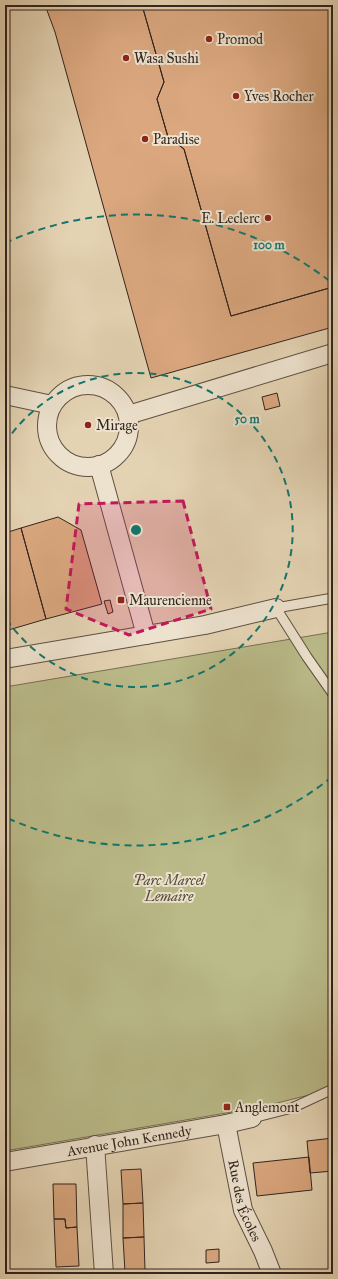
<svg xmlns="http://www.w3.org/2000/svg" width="338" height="1279" font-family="'IM FELL Great Primer',serif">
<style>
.green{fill:#babb89;stroke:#767054}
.building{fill:#daa77f;stroke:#31241e}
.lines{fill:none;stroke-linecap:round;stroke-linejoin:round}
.lane-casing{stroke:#5e5043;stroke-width:11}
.street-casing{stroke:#5e5043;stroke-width:20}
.lane{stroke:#ede2ce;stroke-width:9}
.street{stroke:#ede2ce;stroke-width:18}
.marked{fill:#c2185b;fill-opacity:0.2;stroke:#c2185b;stroke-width:3;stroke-dasharray:8 5;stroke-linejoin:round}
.ring{fill:none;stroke:#0f766e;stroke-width:2;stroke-dasharray:7 5}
.poi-dot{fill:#8f2418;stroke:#ede2ce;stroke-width:1.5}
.labels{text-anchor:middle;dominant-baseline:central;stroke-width:4;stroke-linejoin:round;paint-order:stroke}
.poi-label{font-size:14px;fill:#31241e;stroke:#ede2ce;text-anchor:start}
.park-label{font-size:14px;font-style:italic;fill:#534a39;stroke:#ede2ce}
.street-label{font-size:14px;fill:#31241e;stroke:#ede2ce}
.centre{fill:#0f766e;stroke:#ede2ce;stroke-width:2}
.ring-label{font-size:12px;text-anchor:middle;font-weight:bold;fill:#0f766e;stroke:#ede2ce;stroke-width:4;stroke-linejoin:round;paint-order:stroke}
</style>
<rect width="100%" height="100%" fill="#e4d3b3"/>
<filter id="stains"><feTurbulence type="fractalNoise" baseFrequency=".005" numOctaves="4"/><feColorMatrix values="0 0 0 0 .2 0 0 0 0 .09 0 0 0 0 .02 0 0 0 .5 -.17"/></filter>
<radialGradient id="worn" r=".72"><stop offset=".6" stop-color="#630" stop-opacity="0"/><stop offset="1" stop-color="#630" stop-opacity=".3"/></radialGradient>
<!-- green -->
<path class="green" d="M333 632V1089L261 1107 5 1151V687Z"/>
<!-- building -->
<path class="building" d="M45 5H142L164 82 157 99 168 137 184 149 231 316 333 287V327L151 378 55 32Z
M142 5H333V287L231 316 184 149 168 137 157 99 164 82Z
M277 393 280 406 265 410 262 397Z
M58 517 81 530 102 604 46 619 21 528Z
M21 528 46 619 5 631V533Z
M110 600 113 612 108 614 104 601Z
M333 1138V1171L310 1173 307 1141Z
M309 1157 312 1190 257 1196 253 1163Z
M141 1169 143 1203 123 1204 121 1170Z
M53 1184H76L77 1227 66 1228 65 1219H54Z
M143 1203 144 1237 123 1238V1204Z
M54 1219H65L66 1228 77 1227 79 1266 56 1267Z
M144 1237 145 1271 125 1272 123 1238Z
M219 1249V1262L206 1263V1250Z"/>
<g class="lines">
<defs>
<path id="lane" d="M333 598 276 608 307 657 333 694
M252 1118 292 1108 333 1089"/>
<g id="street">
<circle cx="88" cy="426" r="41"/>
<path d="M5 395 52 405"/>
<path d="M128 415 333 353"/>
<path d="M99 465 146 635"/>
<path d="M5 659 205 625 276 608"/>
<path id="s1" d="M226 1124 243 1210 263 1251 272 1274"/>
<path d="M95 1145 104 1274"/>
<path id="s2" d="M5 1162 226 1124 252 1118"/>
</g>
</defs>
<!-- lane casing -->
<use href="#lane" class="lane-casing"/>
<!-- street casing -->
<use href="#street" class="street-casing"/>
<!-- lane -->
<use href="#lane" class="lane"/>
<!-- street -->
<use href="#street" class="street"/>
</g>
<!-- marked area -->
<path class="marked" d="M183 501 211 609 129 635 66 609 79 504Z"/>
<!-- distance rings -->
<g class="ring">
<path d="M5 443A157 157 0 1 1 5 617"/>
<path d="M332 777A315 315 0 0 1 5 817M5 243A315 315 0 0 1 332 283"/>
</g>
<!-- markers -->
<g class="poi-dot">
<circle cx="209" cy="39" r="4"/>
<circle cx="126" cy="58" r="4"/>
<circle cx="236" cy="96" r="4"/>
<circle cx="145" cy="139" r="4"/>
<circle cx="268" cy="218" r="4"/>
<circle cx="88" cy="425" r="4"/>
<rect x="117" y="596" width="8" height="8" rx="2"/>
<rect x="223" y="1103" width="8" height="8" rx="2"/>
</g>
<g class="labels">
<!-- poi labels -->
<g class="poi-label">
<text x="217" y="39">Promod</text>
<text x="134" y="58">Wasa Sushi</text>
<text x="244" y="96">Yves Rocher</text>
<text x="153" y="139">Paradise</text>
<text x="260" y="218" text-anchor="end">E. Leclerc</text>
<text x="96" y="425">Mirage</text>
<text x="129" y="600">Maurencienne</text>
<text x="235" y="1107">Anglemont</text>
</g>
<!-- park labels -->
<g class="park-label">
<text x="169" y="880">Parc Marcel<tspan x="169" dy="16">Lemaire</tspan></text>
</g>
<!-- street labels -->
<g class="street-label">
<text stroke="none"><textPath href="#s2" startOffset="126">Avenue John Kennedy</textPath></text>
<text stroke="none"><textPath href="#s1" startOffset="79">Rue des Écoles</textPath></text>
</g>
</g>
<circle cx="136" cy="530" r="6" class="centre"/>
<g class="ring-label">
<text x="269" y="249">100 m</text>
<text x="247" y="423">50 m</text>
</g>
<!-- margin -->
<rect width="338" height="1279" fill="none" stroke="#e4d3b3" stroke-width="20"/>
<rect x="6" y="6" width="326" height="1267" fill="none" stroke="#31241e" stroke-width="2"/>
<rect x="10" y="10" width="318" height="1259" fill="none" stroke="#31241e"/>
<rect width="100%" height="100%" filter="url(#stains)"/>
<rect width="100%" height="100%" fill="url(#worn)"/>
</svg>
